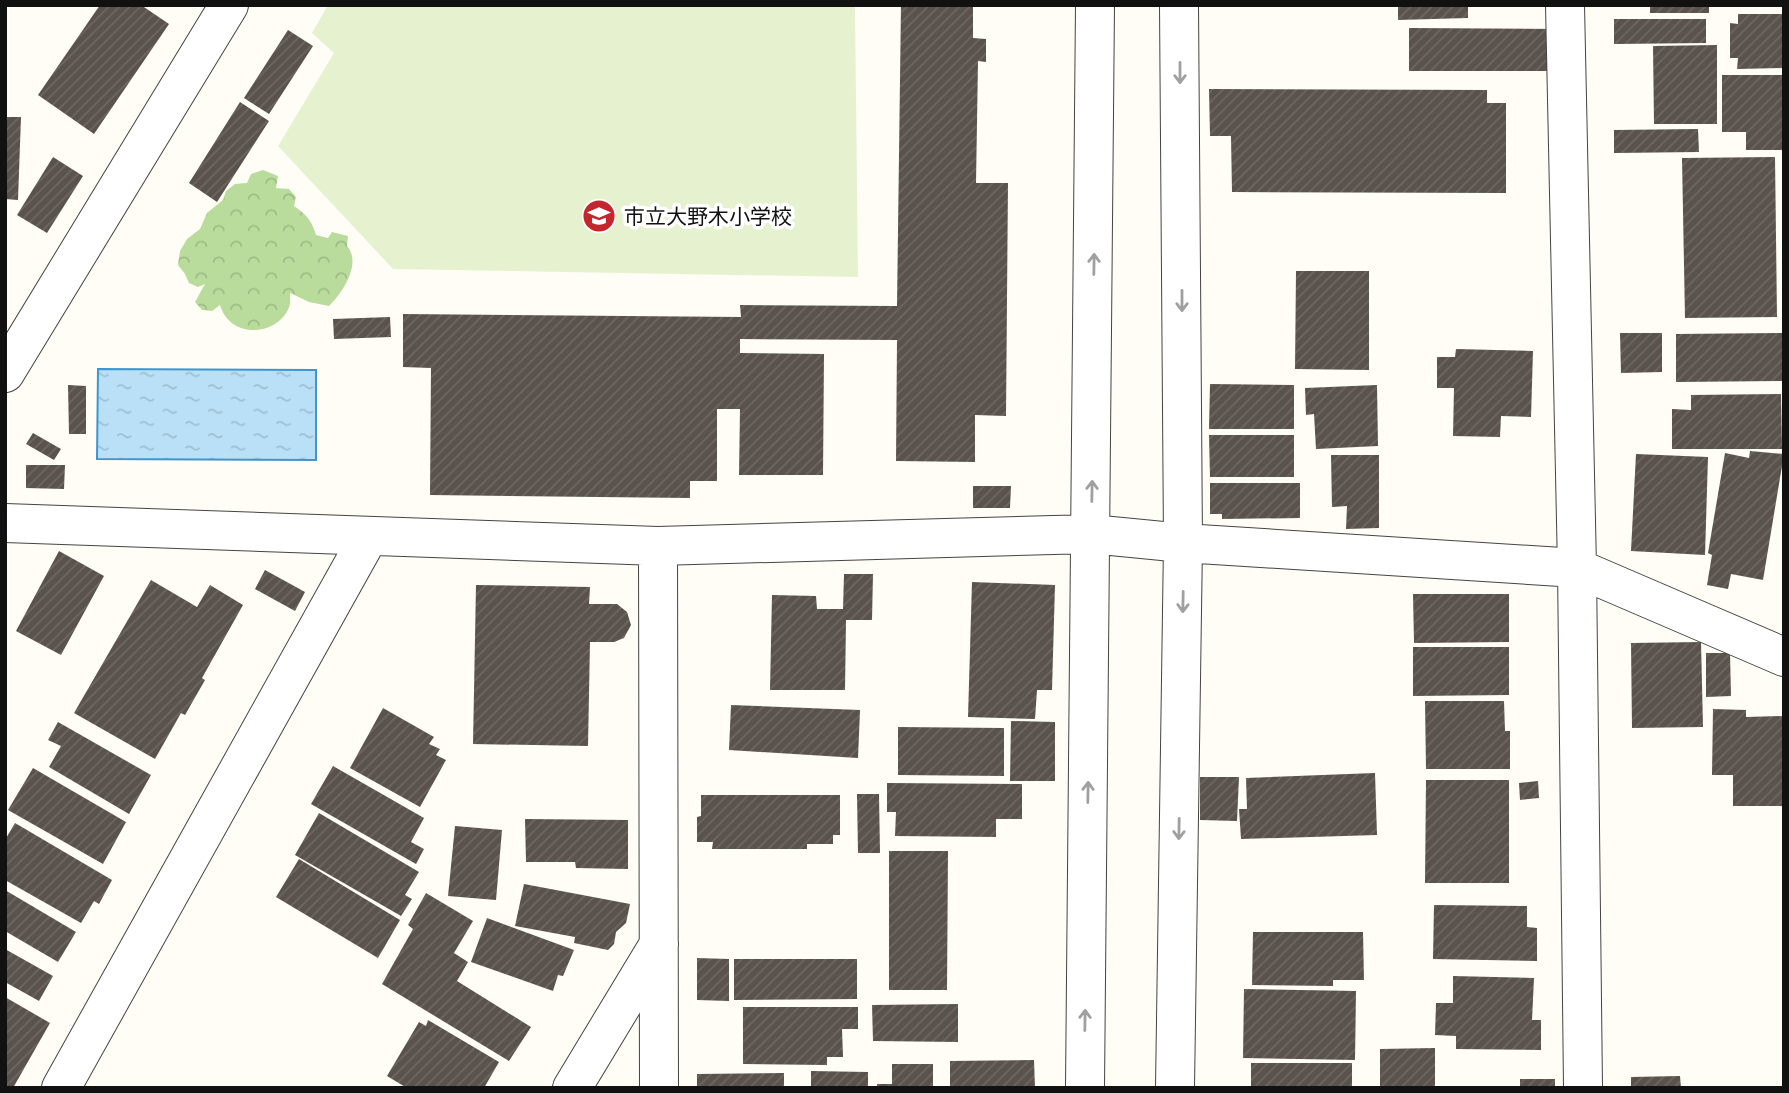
<svg xmlns="http://www.w3.org/2000/svg" width="1789" height="1093" font-family="'PT Serif','Noto Sans JP',serif">
<style>
.forest{fill:url(#forest-crowns)}
.pitch{fill:#e6f2cf}
.water{fill:url(#water-ripples);stroke:#3f96cf;stroke-width:2}
.building{fill:url(#building-hatch)}
.lines{fill:none;stroke-linecap:round;stroke-linejoin:round}
.minor-casing{stroke:#444;stroke-width:40}
.minor{stroke:#fff;stroke-width:38}
.oneway{stroke:#a0a0a0}
.labels{text-anchor:middle;dominant-baseline:central;stroke-width:7;stroke-linejoin:round;paint-order:stroke}
.poi-label{font-size:21px;fill:#111;stroke:#fff;text-anchor:start}
</style>
<defs>
<pattern id="forest-crowns" width="20" height="18" patternUnits="userSpaceOnUse" patternTransform="scale(1.75)"><rect width="20" height="18" fill="#b9dc9c"/><path d="M2 6a3 3 0 1 1 6 0M12 15a3 3 0 1 1 6 0" fill="none" stroke="#9ebc85"/></pattern>
<pattern id="water-ripples" width="26" height="14" patternUnits="userSpaceOnUse" patternTransform="scale(1.75)"><rect width="26" height="14" fill="#b9e0f7"/><path d="M2 4q2-2 4 0t4 0M15 11q2-2 4 0t4 0" fill="none" stroke="#9ebfd3"/></pattern>
<pattern id="building-hatch" width="6" height="6" patternUnits="userSpaceOnUse" patternTransform="scale(1.75)"><rect width="6" height="6" fill="#5a524d"/><path d="M-1 1l2-2M0 6l6-6M5 7l2-2" fill="none" stroke="#6d6662"/></pattern>
</defs>
<rect width="100%" height="100%" fill="#fffdf5"/>
<!-- forest -->
<path class="forest" d="M263 170 278 176 276 188 289 189 296 197 294 206C306 214 312 221 316 235L328 238 332 232 348 236 347 246C362 263 343 292 329 306L309 302 290 293C290 296 290 300 290 304 282 335 231 342 220 305L212 311 202 310 195 302 205 284 198 287 189 283 185 274 178 265 180 251 187 239 200 229 207 213 223 200 226 191 235 184 247 183 251 174Z"/>
<!-- pitch -->
<path class="pitch" d="M328 5H855L858 277 393 269 278 146 334 53 312 33Z"/>
<!-- water -->
<path class="water" d="M98 369 316 370V460L97 459Z"/>
<!-- building -->
<path class="building" d="M100 5H141L169 24 94 134 38 95Z
M901 5H973V38L986 39V62L978 61 976 183H1008L1006 416 975 415V462L896 461 897 340 740 339V353L824 354 823 475H739L740 409H717V481H690V498L430 495 431 368 403 367V314L741 317 740 305 897 306Z
M1398 5H1468V18L1398 20Z
M1650 5H1709V13H1650Z
M1738 14H1784V68L1737 69 1738 58H1730V23L1738 24Z
M1614 19H1706V43L1614 44Z
M1409 28 1559 29 1558 71H1409Z
M288 30 313 46 269 114 244 98Z
M1717 45V124H1654L1653 46Z
M1722 75H1784V150H1746V132H1722Z
M1209 89 1487 90V103H1506V193L1232 192 1231 136H1210Z
M240 102 269 121 217 202 189 183Z
M5 117H21L18 200 5 199Z
M1698 129 1699 152 1614 153V130Z
M53 157 83 176 47 233 17 215Z
M1775 157 1777 317 1685 318 1682 158Z
M1296 271H1369V370L1295 369Z
M390 317 391 337 334 339 333 319Z
M1620 333H1662V372L1621 373Z
M1784 333V381L1676 382V334Z
M1456 349 1533 351 1531 417 1501 416 1500 437 1453 436 1454 388H1437V357H1455Z
M1210 384 1294 385V429H1209Z
M68 385 86 386V434H69Z
M1377 385 1378 446 1316 449 1314 414 1306 415 1305 388Z
M1781 394 1782 449H1672V409L1691 410V395Z
M33 433 61 449 54 460 26 444Z
M1209 435H1294V477H1210Z
M1750 451 1784 454 1763 580 1731 574 1728 589 1707 585 1712 555 1708 553 1725 453 1749 458Z
M1636 454 1708 457 1705 555 1631 551Z
M1331 455H1379V528L1346 529 1347 506 1332 507Z
M26 465H65L64 489 26 488Z
M1210 483H1300V518L1222 519V514H1210Z
M973 486H1011L1010 508H973Z
M59 551 104 576 61 655 16 631Z
M265 570 305 592 295 611 255 589Z
M844 574H873L872 620H846L845 690H770L772 595 816 596 817 609H843Z
M151 580 197 607 210 585 243 605 202 678 205 680 185 715 181 713 155 759 74 713Z
M972 582 1055 585 1052 690H1037L1035 719 968 717Z
M476 585 590 587 589 604H617L627 612 631 625 624 638 614 642H590L588 746 473 744Z
M1413 594H1509V642L1414 643Z
M1701 642 1703 727 1632 728 1631 643Z
M1413 647H1509V695L1413 696Z
M1706 653H1730L1731 696 1706 697Z
M1425 701H1504L1505 731H1510V769H1426Z
M731 705 860 710 858 758 729 750Z
M383 708 434 737 429 744 440 749 436 755 446 760 420 807 350 768Z
M1713 709 1746 710V717L1784 716V806H1733V775H1712Z
M1011 721 1055 722V781H1010Z
M58 722 151 775 129 814 49 767 61 746 48 740Z
M898 727 1004 728V776L898 775Z
M333 766 424 818 411 842 424 849 416 864 311 804Z
M33 768 126 822 103 864 8 810Z
M1375 773 1377 835 1241 839 1239 809H1247L1246 778Z
M1200 777H1239L1237 821 1200 820Z
M1426 780H1509V883H1425Z
M1538 781 1539 798 1520 800 1519 783Z
M887 783 1022 784V819H996V837L895 836 896 812H887Z
M857 794H879L880 853H858Z
M701 795H840V835H833V844H807V849H712L713 842H697V817L701 816Z
M319 813 419 872 405 895 412 899 401 916 295 855Z
M525 819 628 820V869L576 868 575 862H526Z
M15 823 112 880 99 904 94 901 81 923 5 880V840Z
M455 826 502 830 496 900 448 896Z
M889 851H948L947 990H889Z
M299 859 400 920 378 958 276 897Z
M524 884 630 904 626 923 616 932 614 944 608 950 574 943 575 937 515 926Z
M5 890 76 932 58 962 5 931Z
M426 893 473 921 454 953 468 962 457 981 531 1027 509 1061 382 984 413 929 408 925Z
M1434 905 1527 906V927L1537 928V961L1433 959Z
M487 918 574 950 563 976 558 975 553 991 471 962Z
M1253 932H1363L1364 980H1333V986L1252 985Z
M5 949 53 976 39 1001 5 982Z
M697 958 729 959V1001L697 1000Z
M734 959H857V999L734 1000Z
M1453 976 1534 978 1532 1020H1541V1050L1456 1049V1036L1435 1035 1436 1003H1453Z
M1244 989 1356 991 1355 1060 1243 1058Z
M5 997 50 1023 13 1088H5Z
M958 1004V1042L873 1041 872 1005Z
M743 1007H858V1029H842L843 1057H827V1065L743 1064Z
M428 1020 499 1062 484 1088H407L387 1076 419 1022 426 1026Z
M1435 1048V1088H1380V1049Z
M1034 1060 1035 1088H950V1061Z
M1251 1063H1352V1088H1251Z
M892 1064H933V1088H877V1084H892Z
M811 1071 868 1072V1088H811Z
M784 1073V1088H697V1074Z
M1680 1076 1681 1088H1631V1077Z
M1520 1079H1555V1088H1520Z"/>
<g class="lines">
<defs>
<path id="minor" d="M1565 5 1577 568 1583 1088
M5 373 229 5
M5 523 658 546 1091 534 1183 543 1577 568 1784 657
M658 546 659 1088
M61 1088 369 536
M572 1088 659 944
M1085 1088 1095 5
M1175 1088 1183 543 1179 5"/>
</defs>
<!-- minor casing -->
<use href="#minor" class="minor-casing"/>
<!-- minor -->
<use href="#minor" class="minor"/>
</g>
<!-- one-way arrows -->
<defs><path id="oneway-shaft" d="M-6 0H5M1.5-3L5.5 0L1.5 3" fill="none" stroke-width="1.6" stroke-linecap="round" stroke-linejoin="round" transform="scale(1.75)"/></defs>
<g class="oneway">
<use href="#oneway-shaft" transform="translate(1180 73) rotate(90)"/>
<use href="#oneway-shaft" transform="translate(1094 264) rotate(-89)"/>
<use href="#oneway-shaft" transform="translate(1182 301) rotate(90)"/>
<use href="#oneway-shaft" transform="translate(1092 491) rotate(-89)"/>
<use href="#oneway-shaft" transform="translate(1183 602) rotate(91)"/>
<use href="#oneway-shaft" transform="translate(1088 792) rotate(-89)"/>
<use href="#oneway-shaft" transform="translate(1179 829) rotate(91)"/>
<use href="#oneway-shaft" transform="translate(1085 1020) rotate(-89)"/>
</g>
<!-- icons -->
<defs>
<symbol id="school-disc" viewBox="-11 -11 22 22"><circle r="9.5" fill="#c4262e" stroke="#fff"/><path d="M0-5L7-2L0 1L-7-2ZM-4 1L0 2.5L4 1V4Q0 6-4 4Z" fill="#fff"/></symbol>
</defs>
<g fill-rule="evenodd">
<use href="#school-disc" x="580" y="197" width="38" height="38"/>
</g>
<g class="labels">
<!-- poi labels -->
<g class="poi-label">
<text x="624" y="216">市立大野木小学校</text>
</g>
</g>
<!-- border -->
<rect width="1789" height="1093" fill="none" stroke="#111111" stroke-width="14"/>
</svg>
